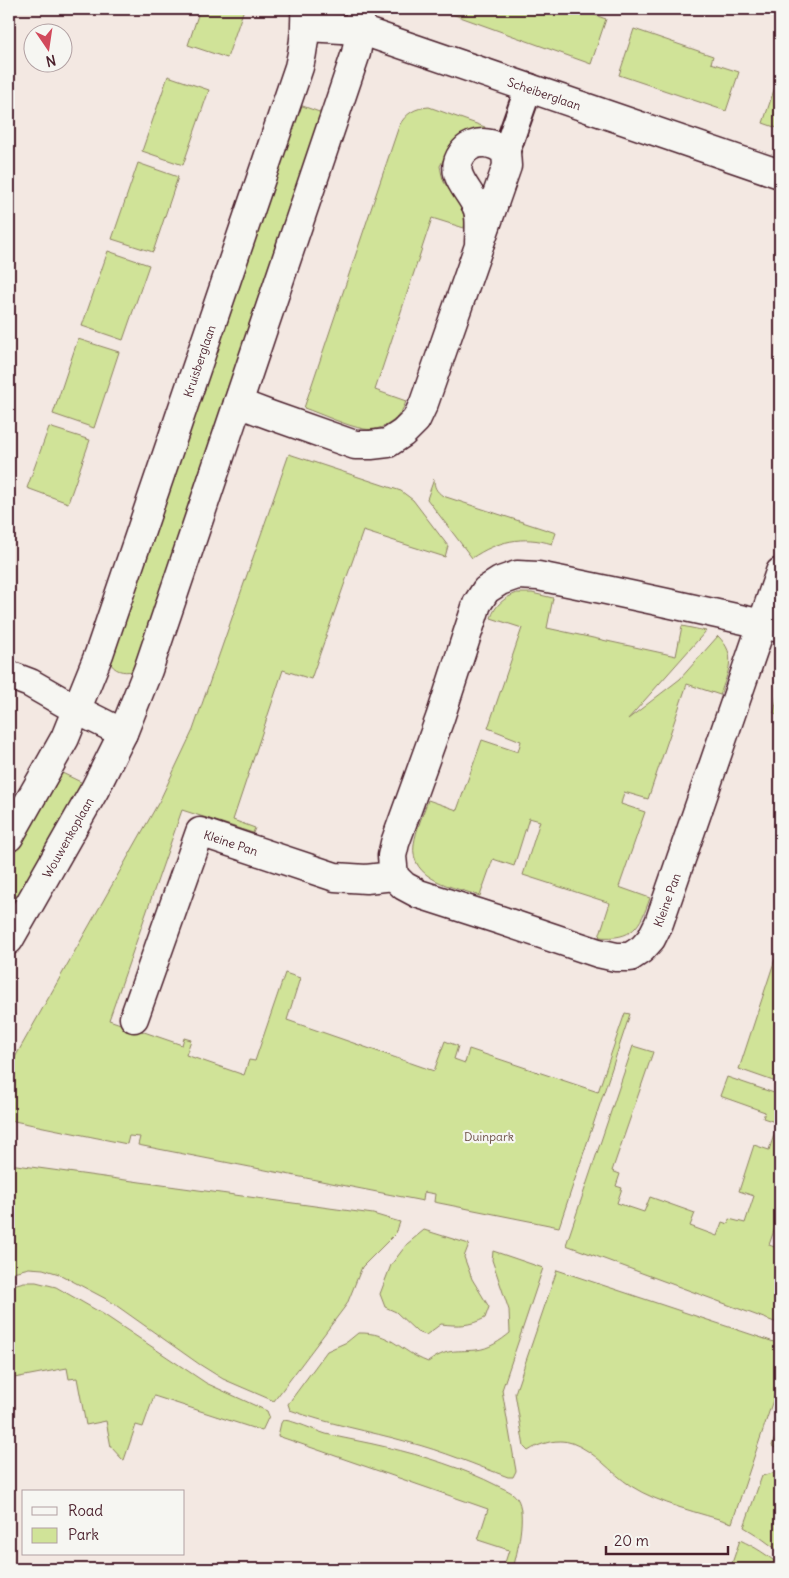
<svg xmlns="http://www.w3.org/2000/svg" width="789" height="1578" font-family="Delius,sans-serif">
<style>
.green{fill:#d0e398;stroke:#8d8162}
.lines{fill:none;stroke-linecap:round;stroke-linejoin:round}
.pedestrian-casing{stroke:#4a1f2b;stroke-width:30}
.minor-casing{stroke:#4a1f2b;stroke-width:31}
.tertiary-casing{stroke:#4a1f2b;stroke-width:31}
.secondary-casing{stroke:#4a1f2b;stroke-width:31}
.pedestrian{stroke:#f6f6f2;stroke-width:26}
.minor{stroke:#f6f6f2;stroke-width:28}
.tertiary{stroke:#f6f6f2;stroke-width:28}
.secondary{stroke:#f6f6f2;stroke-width:28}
.labels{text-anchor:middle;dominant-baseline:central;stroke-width:4.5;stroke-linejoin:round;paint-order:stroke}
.street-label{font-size:12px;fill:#4a1f2b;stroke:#f6f6f2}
.park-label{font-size:12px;fill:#6c5046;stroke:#f6f6f2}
</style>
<rect width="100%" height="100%" fill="#f3e8e2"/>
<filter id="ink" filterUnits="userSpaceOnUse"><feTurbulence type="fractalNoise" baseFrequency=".02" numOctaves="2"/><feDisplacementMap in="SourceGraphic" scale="10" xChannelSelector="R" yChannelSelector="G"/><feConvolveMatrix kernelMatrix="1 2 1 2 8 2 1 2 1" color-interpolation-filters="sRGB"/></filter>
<g filter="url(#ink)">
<!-- green -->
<path class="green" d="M200 9H244L227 58 188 45Z
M438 9H578L606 19 591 64Z
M634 29 713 56 711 63 739 72 726 111 619 75Z
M168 76 209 90 183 165 142 151Z
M778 78 780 79V129L763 123Z
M297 104 325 114 136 667 133 671C123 673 114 671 110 662Z
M429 107 485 127 482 133 451 146 440 166C441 171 442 177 444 182 453 197 467 208 464 228L432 218 375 390 406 401C401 419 383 432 364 429 347 426 321 414 304 408L399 126C406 113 415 108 429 107Z
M138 163 178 177 153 252 112 239Z
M108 251 149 265 123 340 82 326Z
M78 339 119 352 94 428 53 414Z
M49 427 90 440 68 503 27 488Z
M289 454 401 491 413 500 448 546 445 557 363 531 311 679 283 670 233 820 255 828 253 833 182 810 109 1020 182 1045 184 1038 191 1040 186 1055 244 1075 249 1060 255 1061 285 973 300 978 287 1020 434 1071 445 1041 458 1046 454 1059 465 1063 469 1049 598 1092 625 1013 630 1014 559 1227 434 1202 435 1194 424 1192 423 1201 138 1145 140 1137 129 1136 127 1144 9 1120V1068L160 800 193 730Z
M434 479C434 487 436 491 443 496L556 533 552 544C523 535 497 541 472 558L427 499Z
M517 593H532L553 598 547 628 676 656 682 626 706 631 628 719 680 679 718 636C738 656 728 671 720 695L687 684 648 799 624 792 621 804 645 812 619 887 650 898C640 927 633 940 599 937L610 903 523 875 540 821 529 818 514 866 493 859 480 896C455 887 409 881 414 844 416 830 423 814 428 800L457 810 482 740 518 752 521 741 488 728 522 628 491 618C495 605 504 598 517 593Z
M779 688H780V716L774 713Z
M58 771 85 784 9 918V857Z
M780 944V1081L779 1083 739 1069Z
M633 1046 653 1052 612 1171 620 1174 616 1186 622 1188 617 1203 644 1212 650 1197 695 1213 690 1226 717 1236 722 1222 728 1224 729 1219 745 1223 754 1196 739 1191 754 1145 769 1150 778 1123 763 1118 765 1112 720 1096 727 1077 780 1095V1213L769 1245 780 1249V1324L566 1245Z
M9 1164 373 1214 400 1222 396 1233 362 1267 347 1304 274 1401 223 1379 199 1364 110 1301 59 1274 43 1269 29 1268 9 1273Z
M424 1230 469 1244 464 1257 472 1279 489 1307 485 1318C470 1326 458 1326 441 1324L426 1335 417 1332 396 1312 385 1307 380 1294 391 1265 407 1244Z
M493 1251 543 1268 502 1390 516 1471 513 1477H508C475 1465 443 1451 408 1442 369 1431 328 1424 290 1410L288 1404 327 1351 347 1342 358 1333C392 1332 399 1351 428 1362 448 1348 453 1352 476 1350 489 1349 500 1341 510 1333L509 1310 492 1260Z
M557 1270 780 1344V1379L732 1523C700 1513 659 1504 631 1486 611 1473 595 1451 572 1443 558 1438 540 1443 528 1451L524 1447 515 1393Z
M24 1282H36L56 1287 103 1314 206 1383 267 1411 269 1416 262 1431 154 1396 143 1427 136 1425 124 1460 122 1459 111 1447 106 1421 86 1425 77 1378 69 1379 67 1368 9 1379V1286Z
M283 1420C296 1421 313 1430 326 1434 346 1439 366 1442 386 1447 424 1456 463 1468 498 1486 504 1489 513 1492 517 1498 527 1513 517 1553 513 1569H503L509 1550 478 1540 488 1509 278 1436 281 1423Z
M780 1422V1451L772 1446Z
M776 1472 780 1474V1552L757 1535 744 1527 762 1476Z
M740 1540C755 1547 768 1555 780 1566V1569H730Z"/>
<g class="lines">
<defs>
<path id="pedestrian" d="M506 152 529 87"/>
<g id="minor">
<path d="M238 403 270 415 355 445H371L388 443 403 433 416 420 424 403 507 166 506 152C497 145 485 140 473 145 468 147 465 149 462 154 447 175 472 191 478 210 481 221 479 234 479 245"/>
<path d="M780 572 659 923 651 939 642 949 630 957H616L598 953 500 920 419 894 404 886 394 876 392 856 395 843 440 718 477 604 486 590 500 581 517 575 538 576C619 592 700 610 780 628"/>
<path d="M9 675 30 683 77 710 123 733"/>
<path id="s1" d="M134 1018 200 832 335 877 366 879 394 876"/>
</g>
<g id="tertiary">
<path id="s2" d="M306 27 360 30 780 174"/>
</g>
<g id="secondary">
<path id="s3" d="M9 837 65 738 99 654 299 67C304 47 306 30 305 9"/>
<path id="s4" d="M9 940 95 789 123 733 148 670 356 53 360 30V9"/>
</g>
</defs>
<!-- pedestrian casing -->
<use href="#pedestrian" class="pedestrian-casing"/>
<!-- minor casing -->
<use href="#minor" class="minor-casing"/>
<!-- tertiary casing -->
<use href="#tertiary" class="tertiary-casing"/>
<!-- secondary casing -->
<use href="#secondary" class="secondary-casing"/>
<!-- pedestrian -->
<use href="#pedestrian" class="pedestrian"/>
<!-- minor -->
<use href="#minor" class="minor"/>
<!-- tertiary -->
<use href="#tertiary" class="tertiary"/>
<!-- secondary -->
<use href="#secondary" class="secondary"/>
</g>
</g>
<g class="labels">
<!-- street labels -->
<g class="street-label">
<text stroke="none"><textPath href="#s2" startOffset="249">Scheiberglaan</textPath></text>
<text stroke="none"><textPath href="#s3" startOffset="514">Kruisberglaan</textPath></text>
<text stroke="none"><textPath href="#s4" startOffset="118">Wouwenkoplaan</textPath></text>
<text stroke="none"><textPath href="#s1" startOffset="230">Kleine Pan</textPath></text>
<text transform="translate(667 900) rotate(-70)">Kleine Pan</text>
</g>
<!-- park labels -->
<g class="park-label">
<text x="489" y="1136">Duinpark</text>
</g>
</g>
<!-- margin -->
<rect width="789" height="1578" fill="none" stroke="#f6f6f2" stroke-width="30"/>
<rect x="15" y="15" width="759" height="1548" fill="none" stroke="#4a1f2b" stroke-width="2" filter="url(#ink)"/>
<!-- legend -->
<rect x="22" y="1490" width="162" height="65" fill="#f6f6f2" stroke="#b1a0a2"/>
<rect x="32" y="1507" width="25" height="8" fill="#f6f6f2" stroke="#b1a0a2"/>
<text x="68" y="1516" font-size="15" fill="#4a1f2b">Road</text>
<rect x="32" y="1528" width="25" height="15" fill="#d0e398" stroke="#b1a0a2"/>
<text x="68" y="1540" font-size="15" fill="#4a1f2b">Park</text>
<!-- north arrow -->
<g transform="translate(48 48) rotate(167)"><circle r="24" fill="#f6f6f2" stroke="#b1a0a2"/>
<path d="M0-4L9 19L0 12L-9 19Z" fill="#d1495b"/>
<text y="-8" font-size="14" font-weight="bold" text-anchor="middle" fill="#4a1f2b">N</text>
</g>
<!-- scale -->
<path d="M606 1546v8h122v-8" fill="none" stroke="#4a1f2b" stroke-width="2.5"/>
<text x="614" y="1546" font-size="15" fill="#4a1f2b" stroke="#f6f6f2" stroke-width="4" paint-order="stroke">20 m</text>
</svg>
